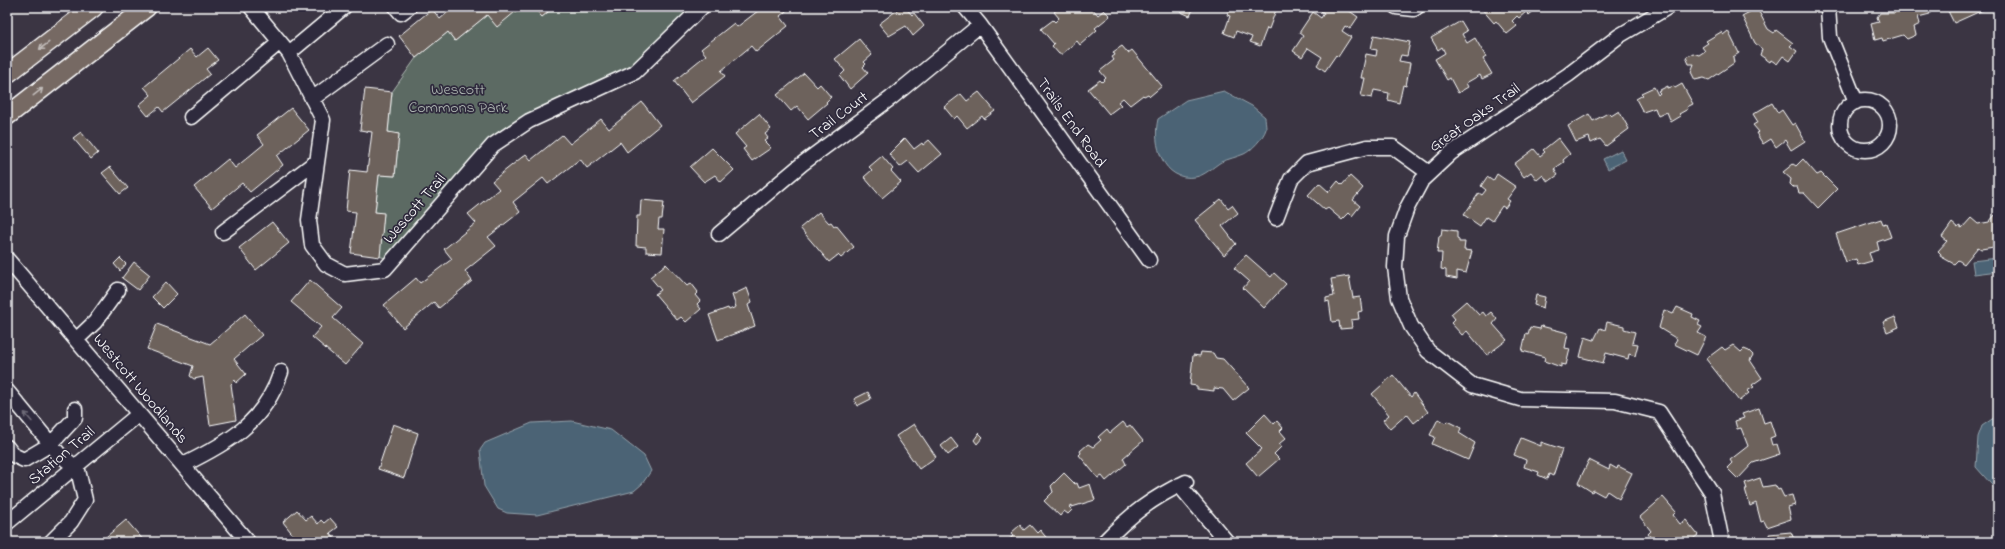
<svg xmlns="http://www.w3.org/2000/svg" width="2005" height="549" font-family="'Indie Flower',sans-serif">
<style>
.green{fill:#5b6b63;stroke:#adb5b1}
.water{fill:#4b6474;stroke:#93a2ac}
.building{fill:#6d625c;stroke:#fff}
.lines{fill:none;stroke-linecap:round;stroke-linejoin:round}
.minor-casing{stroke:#fff;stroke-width:17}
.major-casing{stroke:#fff;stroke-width:21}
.minor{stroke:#2f2a3d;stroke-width:14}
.major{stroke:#766964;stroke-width:18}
.oneway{stroke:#c1bcb9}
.oneway2{stroke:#6d6a77}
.labels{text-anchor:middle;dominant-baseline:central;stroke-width:3.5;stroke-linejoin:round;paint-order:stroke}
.park-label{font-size:16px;fill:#adb5b1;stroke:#2f2a3d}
.street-label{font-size:16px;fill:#fff;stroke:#2f2a3d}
</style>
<rect width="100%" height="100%" fill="#3b3543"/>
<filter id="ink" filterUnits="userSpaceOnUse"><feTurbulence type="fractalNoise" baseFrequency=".025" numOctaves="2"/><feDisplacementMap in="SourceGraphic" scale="8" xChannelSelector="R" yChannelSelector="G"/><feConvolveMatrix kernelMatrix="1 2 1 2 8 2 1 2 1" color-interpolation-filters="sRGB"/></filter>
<g filter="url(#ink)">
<!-- green -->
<path class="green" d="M521 7H533L542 17 554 7H702L635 72 493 145 393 260 378 256 384 214 375 212 379 175 395 176 399 134 388 132 392 92 416 58 448 32 455 41 487 15Z"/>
<!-- water -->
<path class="water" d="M1224 91 1252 106 1265 117C1265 120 1266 125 1266 129 1264 137 1251 151 1244 154 1237 157 1228 159 1221 162 1213 167 1204 176 1195 177 1163 182 1152 144 1158 119L1186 100Z
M1621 150 1626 160 1608 169 1603 159Z
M1998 258V271L1974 274 1972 261Z
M1998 415V492L1976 467 1978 437 1982 426Z
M572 421 611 430 644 456 651 471 642 484 634 491 537 515 507 513 498 509 484 486 480 450 485 443 532 423Z"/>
<!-- building -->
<path class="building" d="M454 7H521L497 27 487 15 455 41 448 32 416 58 399 36 432 9 440 19Z
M533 7H554L542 17Z
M763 7H791L780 16 788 26 756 52 751 46 721 71 725 76 691 103 674 81 706 55 701 49 734 23 737 27Z
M901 7H905L912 15 914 13 924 26 913 36 906 26 889 36 879 24Z
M1060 7H1091L1098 15 1104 10 1110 16 1095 28 1097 30 1080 45 1077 41 1062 54H1059L1052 46 1054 44 1041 29 1053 20 1055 22 1059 18 1054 12Z
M1183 7H1194L1190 16 1181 12Z
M1230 7H1277L1269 29 1267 28 1260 46 1250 42 1252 37 1236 31 1234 37 1224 33 1230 16 1227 15Z
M1323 7H1344L1358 17 1350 29 1345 26 1342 31 1351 37 1338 57 1336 55 1325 71 1317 65 1322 57 1308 48 1302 57 1293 51 1303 36 1299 33 1313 12 1321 18 1324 13 1321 11Z
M1480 7H1536L1537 8 1529 15 1526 12 1519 18 1517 16 1512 21 1517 26 1507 34 1496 21 1494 23Z
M1904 7H1928L1930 14 1918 17 1920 24 1914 27 1916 35 1907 39 1903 35 1883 41 1882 38 1875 40 1871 24 1879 22 1877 17 1880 13H1895L1894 11 1903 8V10H1905Z
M1946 7H1984L1985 9 1954 23Z
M1757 8 1768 29 1774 33 1776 30 1793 43 1790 46 1797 51 1790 61 1783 56 1777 64 1771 60 1770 62 1760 55 1762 49 1755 43 1742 16Z
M1461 21 1467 31 1462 34 1467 43 1475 38 1486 57 1483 59 1492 74 1482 79 1480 75 1466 83 1468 87 1458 93 1450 78 1447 80 1435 59 1445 53 1442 47 1438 50 1431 38Z
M1728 31 1739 53 1733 57 1734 63 1709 80 1704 78 1695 80 1691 72 1694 64H1689L1686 57 1693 53 1699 55 1705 51 1702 47 1708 43 1706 41 1721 32 1723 35Z
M1374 35 1410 42 1407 56 1401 55 1399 61 1410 63 1406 86 1403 85 1399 103 1388 100 1389 93 1374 90 1372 98 1361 96 1365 78H1361L1366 54 1376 56 1377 50 1371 49Z
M859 39 872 55 864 62 866 64 863 67 868 73 850 89 840 76 845 71 835 59Z
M1122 46 1128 53 1132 50 1162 86 1150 96 1148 94 1144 96 1143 95 1130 105 1123 98 1118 102 1121 105 1109 114 1088 89 1100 80 1102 82 1106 78 1100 71 1114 60 1112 57 1115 55 1113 52Z
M208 48 218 60 206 69 210 74 163 112 159 107 148 116 139 105 151 95 144 87 190 49 197 57Z
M804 73 817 87 820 84 831 97 826 102 827 103 808 119 797 106 791 111 777 95Z
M1682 84 1693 104 1687 107 1688 109 1679 114 1681 116 1671 122 1667 112 1658 116 1655 108 1643 112 1636 99 1643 95 1641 93 1654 87 1658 95 1660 93 1658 91 1668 86V88L1674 86 1675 88Z
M365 89 392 92 388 132 399 134 395 176 379 175 375 212 384 213 380 257 351 253 356 212 346 211 350 170 367 172 372 132 360 130Z
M979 92 995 111 984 119 982 116 967 128 957 116 954 119 944 107 961 94 967 101Z
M642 102 660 125 627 152 620 142 587 168 580 159 548 184 543 178 513 202 520 212 488 237 496 246 465 271 472 281 439 308 434 302 403 328 384 305 416 278 420 283 452 259 444 249 476 223 468 214 499 189 492 181 526 154 531 160 562 135 570 144 601 119 609 129Z
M1772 103 1778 113 1782 110 1792 125 1795 123 1805 141 1791 150 1785 140 1776 147 1771 139 1763 144 1756 133 1759 132 1753 125 1758 122 1753 114Z
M291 108 309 130 277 156 283 165 250 192 242 183 212 208 194 187 228 159 235 168 264 144 257 135Z
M1619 111 1629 129 1606 146 1600 139 1591 143 1589 137 1576 142 1568 126 1589 114 1593 121 1608 113 1611 116Z
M759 114 771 129 765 134 768 138 764 141 771 148 752 161 743 149 746 147 735 134Z
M81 132 98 153 91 159 73 138Z
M905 138 914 149 922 143 923 145 929 140 942 154 919 173 908 161 900 167 889 154Z
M1558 138 1570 154 1563 160 1564 162 1554 169 1558 175 1548 182 1543 175 1537 180 1531 172 1524 177 1514 164 1534 149 1540 156 1545 152 1543 150Z
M712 148 734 170 721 182 715 175 704 182 690 167Z
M882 156 893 169 891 171 901 182 882 198 864 177 872 170 869 167Z
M1803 159 1817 175 1821 173 1837 189 1818 208 1804 193H1799L1797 187H1793L1790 184 1791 179 1783 172 1793 164 1796 166Z
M110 167 128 188 120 194 102 173Z
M1497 174 1516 187 1507 199 1510 201 1505 208 1502 206 1492 221 1486 217 1480 226 1464 215 1479 193 1482 195 1486 190 1481 186 1487 177 1493 181Z
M1350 176 1363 188 1353 200 1360 206 1352 216 1349 213 1342 220 1328 208 1325 210 1308 195 1319 183 1329 192 1338 181 1342 185Z
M1221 199 1228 208 1232 205 1238 213 1222 226 1236 244 1224 255 1195 220Z
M641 200 664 202 662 219H659L658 229H664L662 253 646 252V247L636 246 637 216H640Z
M819 212 829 223 831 222 834 226 836 225 854 247 841 258 838 255 829 262 800 228Z
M1995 215 1998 218V250L1994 247 1981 249 1978 247 1964 264 1958 260 1954 264 1940 256 1941 254 1938 251 1947 241 1942 237 1952 223 1958 228 1959 226 1962 228 1971 218 1978 224 1989 222Z
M1881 219 1883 224 1886 223 1891 237 1877 242 1879 250 1869 253 1872 261 1858 265 1856 259 1846 262 1836 234Z
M272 222 289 243 256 270 239 248Z
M1442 229 1457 231V238L1459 239V242H1465L1464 250 1472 251 1466 273 1457 271V279L1446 277V270L1441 269 1442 253H1437L1439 236H1441Z
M1246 255 1271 277 1274 273 1286 284 1264 308 1243 288 1249 281 1234 268Z
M120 258 126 264 120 271 114 264Z
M134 262 150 275 138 290 122 278Z
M666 264 687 286 691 283 698 292 695 295 700 301 697 304 701 309 686 322 681 317 677 320 655 294 661 290 650 277Z
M1349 276 1353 298 1360 297 1362 311 1358 312 1359 319 1351 320 1352 328 1340 329 1339 321 1332 322 1329 301 1326 302V298L1334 296 1331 279Z
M310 280 342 308 333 318 363 344 345 365 312 337 321 327 291 302Z
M166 282 177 294 163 308 152 297Z
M747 288 752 302 748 305 755 326 718 340 709 315 728 308 729 310 736 307 732 295Z
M1536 295 1545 297 1543 308 1534 305Z
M1466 301 1479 315 1483 312 1486 316 1491 312 1497 319 1493 324 1507 340 1487 355 1467 331 1462 335 1451 323 1455 319 1451 314Z
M1677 307 1693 314 1692 317 1700 321 1698 325 1702 327 1698 333 1706 337 1697 355 1674 344 1677 339 1659 328 1664 310 1673 314Z
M245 314 262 335 234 359 246 374 236 383 235 380 231 384 236 420 210 425 203 377 194 379 190 376 193 366 147 349 157 324 210 344Z
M1895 317 1899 327 1887 332 1883 322Z
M1607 322 1624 326V329L1635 332 1632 343 1638 344 1635 356 1629 354 1628 359 1606 353 1603 363 1580 357 1585 337 1594 340 1600 328 1605 330Z
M1541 326 1568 333 1565 348 1570 349 1566 365 1561 364V367L1544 361 1545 357 1522 351 1526 333 1528 334 1530 327 1540 329Z
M1733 345 1741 352 1744 349 1749 351 1753 355 1750 360 1762 378 1752 385 1754 387 1747 391 1749 393 1739 401 1706 359 1722 347 1725 350Z
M1201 352 1213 353 1216 358 1223 359 1249 388 1233 401 1223 389 1214 388V391L1197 389V386L1190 385 1193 355 1200 356Z
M1393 375 1411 397 1414 393 1428 412 1414 423 1407 414 1390 429 1383 420 1389 415 1372 394Z
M868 392 871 399 857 406 854 399Z
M1759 408 1764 423 1770 421 1775 436 1770 438 1772 445 1777 444 1780 454 1753 463 1738 479 1727 468 1732 463 1730 460 1748 446 1741 428 1737 429 1735 421 1744 418 1742 414Z
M1265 414 1274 424 1277 421 1283 428 1280 431 1286 438 1279 444 1281 447 1274 454 1279 459 1258 477 1246 463 1262 449 1246 433Z
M1438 419 1445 423 1447 421 1461 428 1459 433 1475 443 1468 460 1432 444 1435 437 1430 435Z
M1123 422 1127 427 1130 425 1143 441 1123 458 1126 464 1106 481 1102 476 1098 478 1079 455 1081 453 1080 451 1088 444 1093 447 1101 440 1098 437 1107 429 1110 433Z
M393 424 418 433 404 478 378 469Z
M914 424 936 457 919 469 896 436Z
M979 433 983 437 977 444 974 440Z
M951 438 958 447 948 455 941 446Z
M1521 438 1541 446V442L1562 449 1553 476 1549 474 1547 479 1538 475 1539 472 1524 467 1526 460 1514 455Z
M1589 460 1609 470 1610 465 1617 469 1618 466 1632 473 1619 499 1607 491 1604 496 1593 490 1592 492 1578 483Z
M1064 473 1075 484 1077 483 1079 488 1090 484 1095 500 1072 507V505L1069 507 1072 510 1068 514 1064 511 1060 516 1044 501 1053 492 1051 486Z
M1760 478 1763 487 1775 485 1778 490 1780 489 1784 497 1792 495 1795 505 1788 507 1791 519 1767 527 1764 521 1761 522 1756 503 1750 506 1745 489H1747L1745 483Z
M1663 497 1676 512 1673 515 1680 524 1686 520 1698 535 1689 542H1672L1667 536 1661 542H1654L1648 534 1651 531 1640 517Z
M297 510 306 520 311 516 318 524 321 520 324 523 330 518 338 527 330 533 336 540 333 542H306L302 537 298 541 283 522Z
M126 520 145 542H100Z
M1020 525 1024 530 1030 525 1037 533 1040 530 1050 542H1006L1013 536 1011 533Z
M1791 532 1794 539H1801L1802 542H1775V539L1770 540 1769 534Z
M1495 536 1499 542 1505 537 1509 542H1486Z"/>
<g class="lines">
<defs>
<path id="minor" d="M251 7 289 53 323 120 309 220 312 245 326 264 345 274 385 269 493 145 529 121 635 72 702 7
M396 7 401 13 409 7
M965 7 980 25 1149 260
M1396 7 1414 9 1417 7
M1668 7 1619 36 1568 75 1451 153 1422 180 1407 208 1397 236 1395 267 1399 298 1411 326 1428 351 1472 385 1520 399 1615 401 1659 412 1712 493 1722 542
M1828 7 1830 37 1856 102
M289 53 344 7
M312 99 387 44
M1840 125a25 25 0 1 1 50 0a25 25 0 1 1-50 0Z
M191 117 280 42
M1276 218 1291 179 1307 163 1367 147H1393L1429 173
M223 232 317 161
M719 234 802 164 891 98 980 25
M7 259 248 542
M76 340 95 322 118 290
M7 391 59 454 75 467
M7 447 13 455 24 460 51 444 75 418V409
M183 465C228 443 264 423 281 372
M1179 485 1227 542
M7 523 139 414
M51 542 71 522 85 500 77 466
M1104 542C1130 515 1152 498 1186 482"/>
<path id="major" d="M7 74 94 7
M7 116 147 7"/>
</defs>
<!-- minor casing -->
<use href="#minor" class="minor-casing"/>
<!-- major casing -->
<use href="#major" class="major-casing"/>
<!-- minor -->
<use href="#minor" class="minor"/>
<!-- major -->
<use href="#major" class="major"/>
</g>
<!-- one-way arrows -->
<defs><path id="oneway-shaft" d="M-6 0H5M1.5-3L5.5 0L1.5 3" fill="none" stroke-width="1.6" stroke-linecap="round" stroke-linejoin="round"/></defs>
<g class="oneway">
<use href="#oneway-shaft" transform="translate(44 46) rotate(143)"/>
<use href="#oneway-shaft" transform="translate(38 92) rotate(-38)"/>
</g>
<use class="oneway2" href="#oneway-shaft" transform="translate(28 417) rotate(-130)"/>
</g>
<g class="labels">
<!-- park labels -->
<g class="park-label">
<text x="458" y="90">Wescott<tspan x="458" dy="18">Commons Park</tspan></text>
</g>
<!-- street labels -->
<g class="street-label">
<text transform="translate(839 116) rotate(-37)">Trail Court</text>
<text transform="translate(1475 118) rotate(-35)">Great Oaks Trail</text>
<text transform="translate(1071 123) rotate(54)">Trails End Road</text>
<text transform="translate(415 209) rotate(-49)">Wescott Trail</text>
<text transform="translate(140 389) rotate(50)">Westcott Woodlands</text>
<text transform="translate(62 456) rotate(-40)">Station Trail</text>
</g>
</g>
<!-- margin -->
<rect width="2005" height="549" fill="none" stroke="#2f2a3d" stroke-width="24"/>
<rect x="12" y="12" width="1981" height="525" fill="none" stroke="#fff" stroke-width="1.5" filter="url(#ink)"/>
</svg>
